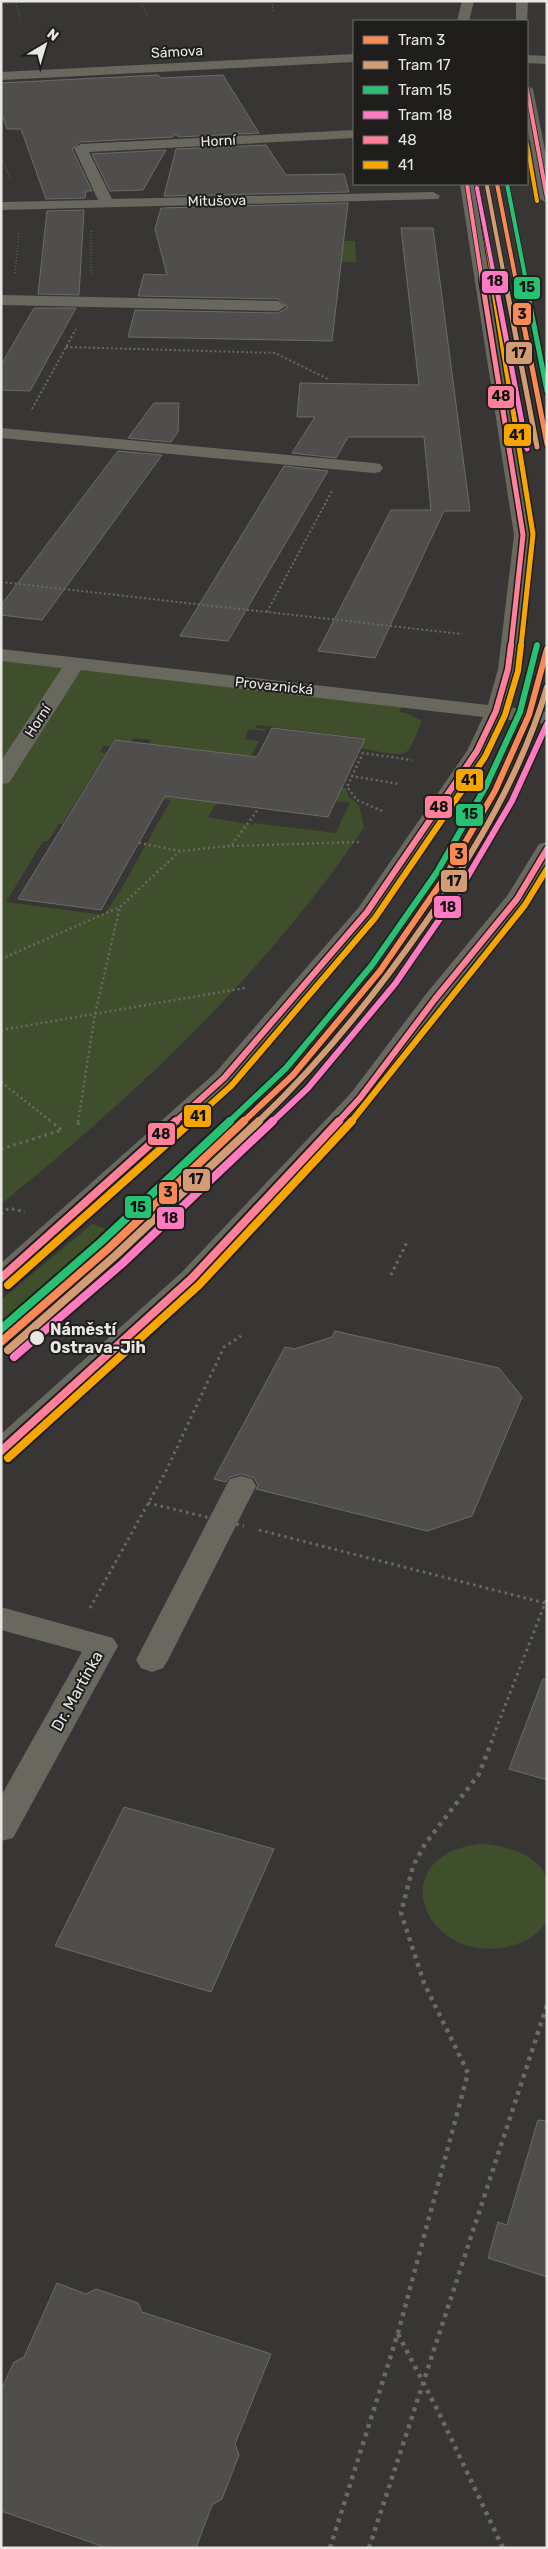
<svg xmlns="http://www.w3.org/2000/svg" width="548" height="2549" font-family="Rubik,sans-serif">
<style>
.green{fill:#3f4f2b}
.building{fill:#4f4e4c;stroke:#6c6b69}
.lines{fill:none;stroke-linecap:round;stroke-linejoin:round}
.path-far4{stroke:#6a6963;stroke-width:1;stroke-dasharray:1 2;stroke-linecap:butt}
.path-far3{stroke:#6a6963;stroke-width:2;stroke-dasharray:2 2.5;stroke-linecap:butt}
.path-far2{stroke:#6a6963;stroke-width:2.5;stroke-dasharray:2 3;stroke-linecap:butt}
.path-far1{stroke:#6a6963;stroke-width:3;stroke-dasharray:2.5 4;stroke-linecap:butt}
.path{stroke:#6a6963;stroke-width:4.5;stroke-dasharray:4 5;stroke-linecap:butt}
.minor{fill:#69685f;fill-rule:evenodd}
.path-bridge{stroke:#6a6963;stroke-width:3;stroke-dasharray:2.5 4;stroke-linecap:butt}
.bus-1-far3-casing{stroke:#1f1e1d;stroke-width:5.5}
.bus-1-far2-casing{stroke:#1f1e1d;stroke-width:8}
.bus-1-far1-casing{stroke:#1f1e1d;stroke-width:9}
.bus-1-casing{stroke:#1f1e1d;stroke-width:12}
.bus-2-far3-casing{stroke:#1f1e1d;stroke-width:5.5}
.bus-2-far2-casing{stroke:#1f1e1d;stroke-width:8}
.bus-2-far1-casing{stroke:#1f1e1d;stroke-width:9}
.bus-2-casing{stroke:#1f1e1d;stroke-width:12}
.bus-1-far3{stroke:#ff8098;stroke-width:4}
.bus-1-far2{stroke:#ff8098;stroke-width:5}
.bus-1-far1{stroke:#ff8098;stroke-width:6}
.bus-1{stroke:#ff8098;stroke-width:8}
.bus-2-far3{stroke:#f7a600;stroke-width:4}
.bus-2-far2{stroke:#f7a600;stroke-width:5}
.bus-2-far1{stroke:#f7a600;stroke-width:6}
.bus-2{stroke:#f7a600;stroke-width:8}
.tram-1-far3-casing{stroke:#1f1e1d;stroke-width:5.5}
.tram-1-far2-casing{stroke:#1f1e1d;stroke-width:8}
.tram-1-far1-casing{stroke:#1f1e1d;stroke-width:9}
.tram-1-casing{stroke:#1f1e1d;stroke-width:12}
.tram-2-far3-casing{stroke:#1f1e1d;stroke-width:5.5}
.tram-2-far2-casing{stroke:#1f1e1d;stroke-width:8}
.tram-2-far1-casing{stroke:#1f1e1d;stroke-width:9}
.tram-2-casing{stroke:#1f1e1d;stroke-width:12}
.tram-3-far3-casing{stroke:#1f1e1d;stroke-width:5.5}
.tram-3-far2-casing{stroke:#1f1e1d;stroke-width:8}
.tram-3-far1-casing{stroke:#1f1e1d;stroke-width:9}
.tram-3-casing{stroke:#1f1e1d;stroke-width:12}
.tram-4-far3-casing{stroke:#1f1e1d;stroke-width:5.5}
.tram-4-far2-casing{stroke:#1f1e1d;stroke-width:8}
.tram-4-far1-casing{stroke:#1f1e1d;stroke-width:9}
.tram-4-casing{stroke:#1f1e1d;stroke-width:12}
.tram-1-far3{stroke:#f98a56;stroke-width:4}
.tram-1-far2{stroke:#f98a56;stroke-width:5}
.tram-1-far1{stroke:#f98a56;stroke-width:6}
.tram-1{stroke:#f98a56;stroke-width:8}
.tram-2-far3{stroke:#d39c74;stroke-width:4}
.tram-2-far2{stroke:#d39c74;stroke-width:5}
.tram-2-far1{stroke:#d39c74;stroke-width:6}
.tram-2{stroke:#d39c74;stroke-width:8}
.tram-3-far3{stroke:#26c172;stroke-width:4}
.tram-3-far2{stroke:#26c172;stroke-width:5}
.tram-3-far1{stroke:#26c172;stroke-width:6}
.tram-3{stroke:#26c172;stroke-width:8}
.tram-4-far3{stroke:#fe7ac1;stroke-width:4}
.tram-4-far2{stroke:#fe7ac1;stroke-width:5}
.tram-4-far1{stroke:#fe7ac1;stroke-width:6}
.tram-4{stroke:#fe7ac1;stroke-width:8}
.stop-dot{fill:#e8e7e4;stroke:#1f1e1d;stroke-width:2}
.labels{text-anchor:middle;dominant-baseline:central;stroke-width:4;stroke-linejoin:round;paint-order:stroke}
.far-street-label{font-size:14px;fill:#e8e7e4;stroke:#1f1e1d}
.stop-label{font-size:16px;font-weight:bold;fill:#e8e7e4;stroke:#1f1e1d;text-anchor:start}
.street-label{font-size:16px;fill:#e8e7e4;stroke:#1f1e1d}
.line-badge{stroke:#1f1e1d;stroke-width:2}
.pale-badge-label{font-size:14px;text-anchor:middle;font-weight:bold;fill:#111}
</style>
<rect width="100%" height="100%" fill="#383634"/>
<!-- green -->
<path class="green" d="M267 240 355 241 356 262 267 260Z
M1 660 402 706 399 712 409 714 422 721C418 729 413 748 405 753 398 757 368 749 359 748L364 738 257 725 255 728 265 729 264 731 249 729 244 739 259 741 249 759 149 744 151 740 133 738 131 741 115 740 110 746H103L100 752 106 753 62 824H59L48 841H43L6 902 104 915 120 891 171 800 163 799 173 783 231 803 215 805 208 817 253 825 254 823 336 833 350 803 335 801 341 787 346 789 349 797 359 805 364 828C265 973 137 1094 1 1204Z
M92 1224 115 1232 1 1335V1300Z
M478 1844C499 1844 539 1853 546 1877 548 1889 547 1908 547 1921 538 1936 522 1944 506 1947 424 1963 382 1858 478 1844Z"/>
<!-- building -->
<path class="building" d="M158 75 161 78 223 75 259 133 179 137 175 134 173 137 80 142 72 149 92 191H86L85 198 46 199 21 129H7L1 112V83Z
M266 145 286 175 344 174 349 192 164 196 176 149Z
M166 150 143 190 110 191 92 154Z
M348 203 332 341 128 337 135 310 278 313 288 307 278 299 138 296 144 274 167 275 155 229 161 208Z
M84 210 79 295 38 294 47 211Z
M401 228H433L470 511H444L375 658 318 651 391 510H431L424 437H348L336 458 292 453 315 417H297L300 383 419 385Z
M34 308H76L30 391 1 390V365Z
M154 403H179L178 432 171 442 128 438Z
M118 451 162 455 42 620 1 615V605Z
M284 466 328 471 228 641 180 636Z
M272 728 365 739 328 817 165 796 101 910 18 899 115 740 257 757Z
M335 1331 499 1368 522 1397 472 1516 427 1531 256 1489 258 1485 254 1478 241 1474 230 1477 226 1482 214 1479 285 1347 294 1349 332 1337Z
M543 1679H547V1780L509 1769Z
M124 1807 274 1849 211 1992 55 1946Z
M538 2120 547 2121V2277L488 2258 498 2222 507 2225Z
M57 2283 86 2294 96 2289 138 2303 142 2312 271 2354 235 2444 239 2455 222 2499 212 2505 196 2548H107L1 2511V2390L14 2362 24 2357Z"/>
<g class="lines">
<!-- path-far4 -->
<path class="path-far4" d="M140 1 148 17
M272 1 273 11
M16 3 21 22
M1 4 37 1
M1 158 11 180
M91 231V274
M15 273 19 232"/>
<!-- path-far3 -->
<path class="path-far3" d="M66 347 275 353 328 379
M32 409 76 329
M1 582 462 634
M267 612 332 491"/>
<!-- path-far2 -->
<path class="path-far2" d="M351 776 399 784
M382 811 357 800 347 787 363 753 412 760
M139 843 180 851
M232 846 361 842
M1 959 120 907 180 851 231 846 259 808
M1 1030 245 988
M1 1082 52 1122
M78 1122 95 1014 120 907"/>
<!-- path-far1 -->
<path class="path-far1" d="M78 1125 79 1121
M1 1149 62 1130 50 1121
M1 1214 9 1208 25 1212
M391 1275 407 1242
M259 1530 545 1603
M90 1608 165 1473 224 1347 241 1336
M491 1742 547 1598"/>
<!-- path -->
<path class="path" d="M398 2334 439 2413 503 2548
M330 2548 398 2333 468 2073 424 1983 401 1913 413 1866 425 1844 479 1774 492 1741
M369 2548 547 2005"/>
<!-- minor -->
<path class="minor" d="M462 1H474L469 21H457Z
M516 1H528L527 23 516 21Z
M354 54V62L1 80V72Z
M527 55 547 56V64L527 63Z
M527 85 533 89 547 160V203L540 199 527 124Z
M354 130V138L89 152 112 199 433 192 440 196 438 199 1 210V202L98 200 74 148 81 144Z
M460 184H474L532 535 518 669 507 707 547 712V724L502 719 487 751 375 917 233 1083 11 1284 1 1287V1263L215 1073 359 907 467 751 483 717 81 670 9 783 1 784V761L62 668 1 661V649L488 705 498 669 514 535Z
M1 295 278 301 286 306 278 311 1 305Z
M1 428 374 463 380 464 383 468 380 472 374 473 1 438Z
M547 842V868L528 899 444 1004 369 1103 202 1284 12 1458 1 1461V1434L182 1272 351 1093 426 994 507 896 539 844Z
M241 1476 252 1479 256 1486 168 1660 163 1668 152 1672 141 1668 136 1660 226 1486 230 1479Z
M1 1607 113 1638 118 1646 13 1838 1 1841V1796L82 1652 1 1630Z"/>
<!-- path-bridge -->
<path class="path-bridge" d="M148 1503 244 1526"/>
<defs>
<path id="bus-1-far3" d="M527 89 547 198
M467 184 482 281"/>
<path id="bus-1-far2" d="M482 280 523 535 511 646"/>
<path id="bus-1-far1" d="M175 1122 224 1078 367 912 477 751 496 711 508 669 511 645
M338 1122 360 1098 435 999 517 899 547 849"/>
<path id="bus-1" d="M1 1278 176 1121
M1 1451 192 1278 339 1121"/>
<path id="bus-2-far3" d="M527 144 537 201
M477 184 493 281"/>
<path id="bus-2-far2" d="M492 280 533 534 521 646"/>
<path id="bus-2-far1" d="M191 1122 232 1085 375 918 485 757 505 715 518 671 521 645
M351 1122 525 905 547 869"/>
<path id="bus-2" d="M8 1285 192 1121
M8 1458 199 1285 352 1121"/>
</defs>
<!-- bus-1-far3 casing -->
<use href="#bus-1-far3" class="bus-1-far3-casing"/>
<!-- bus-1-far2 casing -->
<use href="#bus-1-far2" class="bus-1-far2-casing"/>
<!-- bus-1-far1 casing -->
<use href="#bus-1-far1" class="bus-1-far1-casing"/>
<!-- bus-1 casing -->
<use href="#bus-1" class="bus-1-casing"/>
<!-- bus-2-far3 casing -->
<use href="#bus-2-far3" class="bus-2-far3-casing"/>
<!-- bus-2-far2 casing -->
<use href="#bus-2-far2" class="bus-2-far2-casing"/>
<!-- bus-2-far1 casing -->
<use href="#bus-2-far1" class="bus-2-far1-casing"/>
<!-- bus-2 casing -->
<use href="#bus-2" class="bus-2-casing"/>
<!-- bus-1-far3 -->
<use href="#bus-1-far3" class="bus-1-far3"/>
<!-- bus-1-far2 -->
<use href="#bus-1-far2" class="bus-1-far2"/>
<!-- bus-1-far1 -->
<use href="#bus-1-far1" class="bus-1-far1"/>
<!-- bus-1 -->
<use href="#bus-1" class="bus-1"/>
<!-- bus-2-far3 -->
<use href="#bus-2-far3" class="bus-2-far3"/>
<!-- bus-2-far2 -->
<use href="#bus-2-far2" class="bus-2-far2"/>
<!-- bus-2-far1 -->
<use href="#bus-2-far1" class="bus-2-far1"/>
<!-- bus-2 -->
<use href="#bus-2" class="bus-2"/>
<defs>
<path id="tram-1-far3" d="M497 184 516 281"/>
<path id="tram-1-far2" d="M515 280 547 444"/>
<path id="tram-1-far1" d="M243 1122 293 1075 380 971 445 877 495 791 529 715 547 649"/>
<path id="tram-1" d="M1 1342 109 1248 244 1121"/>
<path id="tram-2-far3" d="M487 186 505 281"/>
<path id="tram-2-far2" d="M505 280 537 447"/>
<path id="tram-2-far1" d="M258 1122C321 1062 376 994 426 922 476 850 522 772 547 687"/>
<path id="tram-2" d="M8 1350 116 1255 259 1121"/>
<path id="tram-3-far3" d="M507 184 526 281"/>
<path id="tram-3-far2" d="M525 280 547 391"/>
<path id="tram-3-far1" d="M229 1122 286 1068 372 965 437 872 486 786 520 712 537 645"/>
<path id="tram-3" d="M1 1329 102 1241 230 1121"/>
<path id="tram-4-far3" d="M477 188 495 281"/>
<path id="tram-4-far2" d="M495 280 527 449"/>
<path id="tram-4-far1" d="M272 1122 308 1088 395 984 461 888 512 801 547 724"/>
<path id="tram-4" d="M14 1357 123 1263 273 1121"/>
</defs>
<!-- tram-1-far3 casing -->
<use href="#tram-1-far3" class="tram-1-far3-casing"/>
<!-- tram-1-far2 casing -->
<use href="#tram-1-far2" class="tram-1-far2-casing"/>
<!-- tram-1-far1 casing -->
<use href="#tram-1-far1" class="tram-1-far1-casing"/>
<!-- tram-1 casing -->
<use href="#tram-1" class="tram-1-casing"/>
<!-- tram-2-far3 casing -->
<use href="#tram-2-far3" class="tram-2-far3-casing"/>
<!-- tram-2-far2 casing -->
<use href="#tram-2-far2" class="tram-2-far2-casing"/>
<!-- tram-2-far1 casing -->
<use href="#tram-2-far1" class="tram-2-far1-casing"/>
<!-- tram-2 casing -->
<use href="#tram-2" class="tram-2-casing"/>
<!-- tram-3-far3 casing -->
<use href="#tram-3-far3" class="tram-3-far3-casing"/>
<!-- tram-3-far2 casing -->
<use href="#tram-3-far2" class="tram-3-far2-casing"/>
<!-- tram-3-far1 casing -->
<use href="#tram-3-far1" class="tram-3-far1-casing"/>
<!-- tram-3 casing -->
<use href="#tram-3" class="tram-3-casing"/>
<!-- tram-4-far3 casing -->
<use href="#tram-4-far3" class="tram-4-far3-casing"/>
<!-- tram-4-far2 casing -->
<use href="#tram-4-far2" class="tram-4-far2-casing"/>
<!-- tram-4-far1 casing -->
<use href="#tram-4-far1" class="tram-4-far1-casing"/>
<!-- tram-4 casing -->
<use href="#tram-4" class="tram-4-casing"/>
<!-- tram-1-far3 -->
<use href="#tram-1-far3" class="tram-1-far3"/>
<!-- tram-1-far2 -->
<use href="#tram-1-far2" class="tram-1-far2"/>
<!-- tram-1-far1 -->
<use href="#tram-1-far1" class="tram-1-far1"/>
<!-- tram-1 -->
<use href="#tram-1" class="tram-1"/>
<!-- tram-2-far3 -->
<use href="#tram-2-far3" class="tram-2-far3"/>
<!-- tram-2-far2 -->
<use href="#tram-2-far2" class="tram-2-far2"/>
<!-- tram-2-far1 -->
<use href="#tram-2-far1" class="tram-2-far1"/>
<!-- tram-2 -->
<use href="#tram-2" class="tram-2"/>
<!-- tram-3-far3 -->
<use href="#tram-3-far3" class="tram-3-far3"/>
<!-- tram-3-far2 -->
<use href="#tram-3-far2" class="tram-3-far2"/>
<!-- tram-3-far1 -->
<use href="#tram-3-far1" class="tram-3-far1"/>
<!-- tram-3 -->
<use href="#tram-3" class="tram-3"/>
<!-- tram-4-far3 -->
<use href="#tram-4-far3" class="tram-4-far3"/>
<!-- tram-4-far2 -->
<use href="#tram-4-far2" class="tram-4-far2"/>
<!-- tram-4-far1 -->
<use href="#tram-4-far1" class="tram-4-far1"/>
<!-- tram-4 -->
<use href="#tram-4" class="tram-4"/>
</g>
<!-- markers -->
<circle class="stop-dot" cx="37" cy="1338" r="8"/>
<g class="labels">
<!-- far-street labels -->
<g class="far-street-label">
<text transform="translate(177 52) rotate(-3)">Sámova</text>
<text transform="translate(218 141) rotate(-3)">Horní</text>
<text transform="translate(217 201) rotate(-1)">Mitušova</text>
<text transform="translate(274 686) rotate(6)">Provaznická</text>
<text transform="translate(38 721) rotate(-57)">Horní</text>
</g>
<!-- stop labels -->
<g class="stop-label">
<text x="50" y="1329">Náměstí<tspan x="50" dy="18">Ostrava-Jih</tspan></text>
</g>
<!-- street labels -->
<g class="street-label">
<text transform="translate(77 1691) rotate(-61)">Dr. Martínka</text>
</g>
</g>
<g class="line-badge">
<rect x="481" y="270" width="28" height="24" rx="5" fill="#fe7ac1"/>
<rect x="513" y="276" width="28" height="24" rx="5" fill="#26c172"/>
<rect x="512" y="302" width="20" height="24" rx="5" fill="#f98a56"/>
<rect x="505" y="341" width="28" height="24" rx="5" fill="#d39c74"/>
<rect x="487" y="385" width="28" height="24" rx="5" fill="#ff8098"/>
<rect x="503" y="423" width="29" height="24" rx="5" fill="#f7a600"/>
<rect x="455" y="768" width="29" height="24" rx="5" fill="#f7a600"/>
<rect x="424" y="795" width="29" height="24" rx="5" fill="#ff8098"/>
<rect x="455" y="803" width="29" height="24" rx="5" fill="#26c172"/>
<rect x="449" y="842" width="19" height="24" rx="5" fill="#f98a56"/>
<rect x="440" y="869" width="28" height="24" rx="5" fill="#d39c74"/>
<rect x="433" y="895" width="29" height="24" rx="5" fill="#fe7ac1"/>
<rect x="183" y="1104" width="29" height="24" rx="5" fill="#f7a600"/>
<rect x="147" y="1122" width="29" height="24" rx="5" fill="#ff8098"/>
<rect x="182" y="1168" width="29" height="24" rx="5" fill="#d39c74"/>
<rect x="158" y="1181" width="20" height="24" rx="5" fill="#f98a56"/>
<rect x="124" y="1195" width="28" height="24" rx="5" fill="#26c172"/>
<rect x="156" y="1206" width="29" height="24" rx="5" fill="#fe7ac1"/>
</g>
<g class="pale-badge-label">
<text x="495" y="286">18</text>
<text x="527" y="292">15</text>
<text x="522" y="319">3</text>
<text x="519" y="358">17</text>
<text x="501" y="401">48</text>
<text x="517" y="440">41</text>
<text x="469" y="785">41</text>
<text x="439" y="812">48</text>
<text x="470" y="819">15</text>
<text x="459" y="859">3</text>
<text x="454" y="886">17</text>
<text x="448" y="912">18</text>
<text x="198" y="1121">41</text>
<text x="161" y="1139">48</text>
<text x="196" y="1184">17</text>
<text x="168" y="1197">3</text>
<text x="138" y="1212">15</text>
<text x="170" y="1223">18</text>
</g>
<!-- border -->
<rect width="548" height="2549" fill="none" stroke="#e8e7e4" stroke-width="5"/>
<!-- legend -->
<rect x="353" y="20" width="175" height="165" fill="#1f1e1d" stroke="#6f6e6d"/>
<rect x="363" y="36" width="25" height="8" fill="#f98a56" stroke="#6f6e6d"/>
<text x="398" y="45" font-size="15" fill="#e8e7e4">Tram 3</text>
<rect x="363" y="61" width="25" height="8" fill="#d39c74" stroke="#6f6e6d"/>
<text x="398" y="70" font-size="15" fill="#e8e7e4">Tram 17</text>
<rect x="363" y="86" width="25" height="8" fill="#26c172" stroke="#6f6e6d"/>
<text x="398" y="95" font-size="15" fill="#e8e7e4">Tram 15</text>
<rect x="363" y="111" width="25" height="8" fill="#fe7ac1" stroke="#6f6e6d"/>
<text x="398" y="120" font-size="15" fill="#e8e7e4">Tram 18</text>
<rect x="363" y="136" width="25" height="8" fill="#ff8098" stroke="#6f6e6d"/>
<text x="398" y="145" font-size="15" fill="#e8e7e4">48</text>
<rect x="363" y="161" width="25" height="8" fill="#f7a600" stroke="#6f6e6d"/>
<text x="398" y="170" font-size="15" fill="#e8e7e4">41</text>
<!-- north arrow -->
<g transform="translate(45 45) rotate(38)" stroke="#1f1e1d" stroke-width="4" paint-order="stroke">
<path d="M0-4L9 19L0 12L-9 19Z" fill="#e8e7e4"/>
<text y="-8" font-size="14" font-weight="bold" text-anchor="middle" fill="#e8e7e4">N</text>
</g>
</svg>
